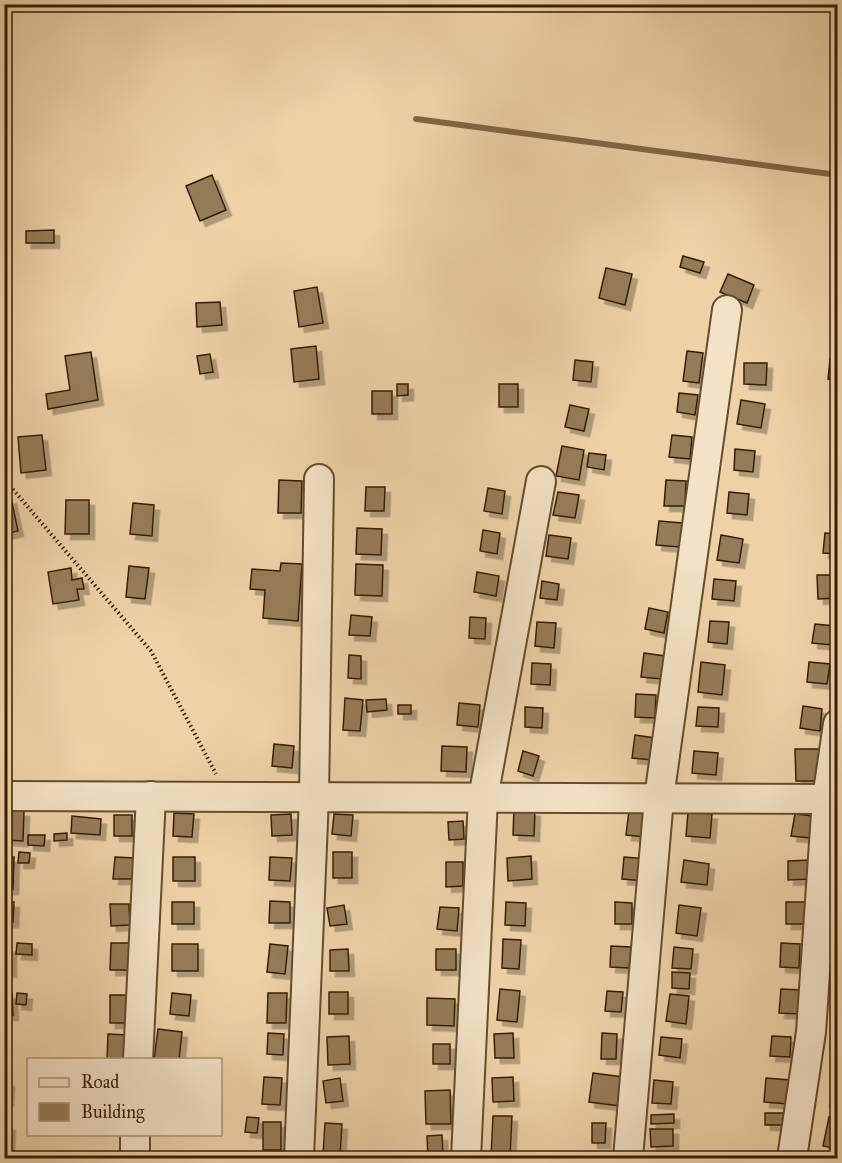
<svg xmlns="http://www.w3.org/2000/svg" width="842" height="1163" viewBox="0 0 842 1163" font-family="'IM FELL Great Primer',serif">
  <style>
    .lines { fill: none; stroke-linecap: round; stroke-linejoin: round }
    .stream { stroke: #7f6645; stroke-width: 6 }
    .building { fill: #957c59; stroke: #361f05; stroke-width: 1.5; filter: url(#shadow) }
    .minor-casing { stroke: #644c2d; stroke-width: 32 }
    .path { stroke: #361f05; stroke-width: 4; stroke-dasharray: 1.5 3; stroke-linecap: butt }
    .minor { stroke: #f3e2c5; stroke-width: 28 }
  </style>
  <defs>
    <filter id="shadow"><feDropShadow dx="5.5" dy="5.5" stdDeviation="0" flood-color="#0004"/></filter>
  </defs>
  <rect width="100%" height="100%" fill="#edd2a6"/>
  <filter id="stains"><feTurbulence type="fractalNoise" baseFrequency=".00333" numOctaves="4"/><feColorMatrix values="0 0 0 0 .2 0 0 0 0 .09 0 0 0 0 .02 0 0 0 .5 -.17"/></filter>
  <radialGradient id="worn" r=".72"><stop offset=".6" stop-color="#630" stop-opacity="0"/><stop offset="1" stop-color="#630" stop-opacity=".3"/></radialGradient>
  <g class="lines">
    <polyline class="stream" points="416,119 838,175"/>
  </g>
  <g class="building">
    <polygon points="212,175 226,210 200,221 186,186"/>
    <polygon points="54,230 54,243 26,243 26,231"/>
    <polygon points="683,256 704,262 700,273 680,267"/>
    <polygon points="606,268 632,274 625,305 599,298"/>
    <polygon points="728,274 754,285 747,303 720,292"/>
    <polygon points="317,287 323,323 299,327 294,291"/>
    <polygon points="220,302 222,325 197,327 196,303"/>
    <polygon points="316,346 319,379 294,382 291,349"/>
    <polygon points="687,351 703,353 699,383 683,381"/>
    <polygon points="91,352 98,400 48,409 46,394 70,390 65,356"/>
    <polygon points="210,354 213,372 200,374 197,356"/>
    <polygon points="830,359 838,360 838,380 828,379"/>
    <polygon points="575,360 593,362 591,382 573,380"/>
    <polygon points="744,363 767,363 766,385 744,384"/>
    <polygon points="397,384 408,384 408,395 397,396"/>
    <rect x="499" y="384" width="19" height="23"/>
    <rect x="372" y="391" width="20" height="23"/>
    <polygon points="679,393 698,395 695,415 677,412"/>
    <polygon points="741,400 765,404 761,428 737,424"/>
    <polygon points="570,405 589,409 584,431 565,427"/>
    <polygon points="42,435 46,470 21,473 18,437"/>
    <polygon points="672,435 692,437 690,459 669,457"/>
    <polygon points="562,446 584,450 579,480 556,476"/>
    <polygon points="735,449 755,451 753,472 734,470"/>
    <polygon points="834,449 838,449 838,472 833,472"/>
    <polygon points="589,453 606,455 604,470 587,467"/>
    <polygon points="279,480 302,481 301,513 278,513"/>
    <polygon points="666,480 686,481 685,506 664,506"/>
    <polygon points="366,487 385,487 384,511 365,511"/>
    <polygon points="488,488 505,491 502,514 484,511"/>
    <polygon points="558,492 579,495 575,518 553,515"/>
    <polygon points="729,492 749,494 747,515 727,513"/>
    <polygon points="11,498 18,531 4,534 4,500"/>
    <polygon points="66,500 89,500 89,534 65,534"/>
    <polygon points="133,503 154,505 152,536 130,534"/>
    <polygon points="659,521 682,523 680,547 656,545"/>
    <polygon points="357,528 382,529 381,555 356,554"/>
    <polygon points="483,530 500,533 497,554 480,551"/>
    <polygon points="825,533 838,534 838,554 823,553"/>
    <polygon points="549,535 571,538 568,559 546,556"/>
    <polygon points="721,535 743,539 739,563 717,560"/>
    <polygon points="281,563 302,564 298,621 263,618 265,590 250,589 252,569 280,571"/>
    <polygon points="356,564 383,565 382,596 355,595"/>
    <polygon points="129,566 149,568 145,599 126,597"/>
    <polygon points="71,568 72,580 82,578 84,589 77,589 79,600 53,604 48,572"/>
    <polygon points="477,572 499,576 496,596 474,592"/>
    <polygon points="817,575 838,575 838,598 818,599"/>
    <polygon points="714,579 736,581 734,601 712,599"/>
    <polygon points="542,581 559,584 557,600 540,598"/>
    <polygon points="649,608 668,612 664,633 645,629"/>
    <polygon points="351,615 372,617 370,636 349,635"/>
    <polygon points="470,617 486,618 485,639 469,638"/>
    <polygon points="710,621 729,622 727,644 708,642"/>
    <polygon points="537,622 556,623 554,648 535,646"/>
    <polygon points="815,624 835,626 833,645 812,643"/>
    <polygon points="644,653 665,656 662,679 641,677"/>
    <polygon points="349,655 361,656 361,679 348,678"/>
    <polygon points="701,662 725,665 722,695 698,692"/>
    <polygon points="809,662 830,664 827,684 807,682"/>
    <polygon points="532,663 551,664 550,685 531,684"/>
    <polygon points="636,694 656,695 655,718 635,717"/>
    <polygon points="345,698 363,700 360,731 343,730"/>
    <polygon points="386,699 387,710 367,712 366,700"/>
    <polygon points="459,703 480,705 478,727 457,725"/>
    <rect x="398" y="705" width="13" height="9"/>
    <polygon points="803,706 822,709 820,731 800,728"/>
    <polygon points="525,707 543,708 542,728 525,727"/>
    <polygon points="698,707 719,708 718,727 696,726"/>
    <polygon points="635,735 655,738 652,760 632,758"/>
    <polygon points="274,744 294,746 292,768 272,766"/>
    <polygon points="442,746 467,747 466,772 441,771"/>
    <polygon points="795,749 823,749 823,781 796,781"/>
    <polygon points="523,751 539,756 533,776 518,771"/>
    <polygon points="694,751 718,753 716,775 692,773"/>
    <polygon points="630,802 649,804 646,837 626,835"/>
    <polygon points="514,809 535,811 534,836 513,835"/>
    <polygon points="4,811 24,811 23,841 4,840"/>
    <polygon points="688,812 712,814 710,838 686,836"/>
    <polygon points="174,813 194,814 192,837 173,836"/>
    <polygon points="291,814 292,835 272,836 271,815"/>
    <polygon points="334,814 353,815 351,836 332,834"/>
    <polygon points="795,814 813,816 810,838 791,836"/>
    <rect x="114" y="815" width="18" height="21"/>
    <polygon points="72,816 101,819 100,835 71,833"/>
    <polygon points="463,821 464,839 449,840 448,822"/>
    <polygon points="67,833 67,840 54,841 54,834"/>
    <polygon points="28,835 45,835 44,846 28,845"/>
    <polygon points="19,852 30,853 29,863 18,863"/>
    <rect x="333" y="852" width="19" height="26"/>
    <polygon points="531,856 532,879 508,881 507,858"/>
    <polygon points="4,857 14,857 13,889 4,889"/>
    <polygon points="115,857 134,858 133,879 113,879"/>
    <rect x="173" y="857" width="22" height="24"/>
    <polygon points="270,857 292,858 290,881 269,880"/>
    <polygon points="624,857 648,859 645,881 622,879"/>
    <polygon points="684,860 709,864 707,885 681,882"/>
    <polygon points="810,860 810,879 788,880 788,861"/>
    <polygon points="446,862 463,862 463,886 446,887"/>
    <polygon points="270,901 290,902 290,923 269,923"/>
    <polygon points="4,902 14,902 13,922 4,922"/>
    <rect x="172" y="902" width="22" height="22"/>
    <polygon points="506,902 526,903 525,926 505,925"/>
    <polygon points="615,902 632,903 632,924 615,924"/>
    <rect x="786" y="902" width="22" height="22"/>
    <polygon points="110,904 129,904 130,925 111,926"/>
    <polygon points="344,905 347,924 330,926 327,908"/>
    <polygon points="679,905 701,908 697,936 676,933"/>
    <polygon points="440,907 459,908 457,931 437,929"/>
    <polygon points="503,939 521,940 519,969 502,968"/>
    <polygon points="17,943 32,944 32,955 16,954"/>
    <polygon points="111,943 130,943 130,970 110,970"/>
    <polygon points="781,943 800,944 799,968 780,967"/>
    <rect x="172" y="944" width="26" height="27"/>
    <polygon points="270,944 288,946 285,974 267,972"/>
    <polygon points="611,946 631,947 629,968 610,967"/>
    <polygon points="4,947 11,947 11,972 4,971"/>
    <polygon points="674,947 693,949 691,969 672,968"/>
    <polygon points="348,949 349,971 330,971 330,950"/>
    <rect x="436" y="949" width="20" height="21"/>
    <polygon points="672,972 690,973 689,989 672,988"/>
    <polygon points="500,989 520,991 517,1022 497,1020"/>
    <polygon points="781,989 802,990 801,1014 779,1013"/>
    <polygon points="607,991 623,992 621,1012 605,1011"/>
    <rect x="329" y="992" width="19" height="22"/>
    <polygon points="4,993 12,993 13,1015 4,1015"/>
    <polygon points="17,993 27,994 26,1005 16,1004"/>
    <polygon points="172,993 191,995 189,1016 170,1014"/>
    <polygon points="268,993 287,993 286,1023 267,1023"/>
    <polygon points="670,994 689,996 686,1024 666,1021"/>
    <rect x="110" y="995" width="18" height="28"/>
    <polygon points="427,998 455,999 454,1026 427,1025"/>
    <polygon points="158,1029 182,1032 179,1060 154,1060"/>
    <polygon points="268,1033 284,1034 283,1055 267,1054"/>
    <polygon points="513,1033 514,1058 495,1058 494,1034"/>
    <polygon points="602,1033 617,1034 616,1059 601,1059"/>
    <polygon points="108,1034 128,1035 128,1060 107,1060"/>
    <polygon points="349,1036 350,1064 328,1065 327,1037"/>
    <polygon points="772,1036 791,1037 790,1057 770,1056"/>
    <polygon points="661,1037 682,1039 680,1058 659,1055"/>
    <rect x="433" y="1044" width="17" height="20"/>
    <polygon points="593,1073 623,1077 620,1106 589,1102"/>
    <polygon points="264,1077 282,1078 280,1105 262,1104"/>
    <polygon points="513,1077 514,1101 493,1102 492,1078"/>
    <polygon points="340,1078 343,1101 326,1103 323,1081"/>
    <polygon points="766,1078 790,1080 788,1104 764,1102"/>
    <polygon points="654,1080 673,1082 671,1104 652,1103"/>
    <polygon points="4,1081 9,1081 8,1101 4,1101"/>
    <polygon points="834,1086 838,1087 838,1108 830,1107"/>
    <polygon points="450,1090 451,1124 426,1124 425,1091"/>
    <rect x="765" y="1113" width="20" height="12"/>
    <polygon points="674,1114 674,1123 651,1124 651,1115"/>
    <polygon points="493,1116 512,1116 510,1157 491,1156"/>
    <polygon points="247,1117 259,1118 257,1133 245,1132"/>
    <polygon points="829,1117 838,1118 838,1149 823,1146"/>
    <rect x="263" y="1122" width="18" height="28"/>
    <polygon points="325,1123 342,1124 340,1156 323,1155"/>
    <polygon points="592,1123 606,1123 605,1143 592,1143"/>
    <polygon points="4,1125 10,1125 9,1146 4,1146"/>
    <polygon points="650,1129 673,1129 673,1146 651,1147"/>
    <polygon points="442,1135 443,1158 428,1158 427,1136"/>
  </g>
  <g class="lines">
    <defs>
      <g id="minor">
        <polyline points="4,796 838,799"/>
        <polyline points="138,1060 151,796"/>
        <polyline points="135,1134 135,1158"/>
        <polyline points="299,1158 314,797 319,479"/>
        <polyline points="466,1158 483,798 541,481"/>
        <polyline points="628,1158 659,798 727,310"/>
        <polyline points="792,1158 811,1032 827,799 838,724"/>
      </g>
    </defs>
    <use href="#minor" class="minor-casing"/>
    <polyline class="path" points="4,479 151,651 216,774"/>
    <use href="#minor" class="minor"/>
  </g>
  <rect width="842" height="1163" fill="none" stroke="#edd2a6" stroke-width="24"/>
  <rect x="6" y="6" width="830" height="1151" fill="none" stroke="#361f05" stroke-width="3"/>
  <rect x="12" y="12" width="818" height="1139" fill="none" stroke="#361f05" stroke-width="1.5"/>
  <rect x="27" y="1058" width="195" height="78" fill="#f3e2c5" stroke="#a79478" stroke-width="1.5"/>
  <rect x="39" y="1078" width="30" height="9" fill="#f3e2c5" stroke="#a79478" stroke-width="1.5"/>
  <text x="81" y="1088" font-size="18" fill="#361f05">Road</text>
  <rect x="39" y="1103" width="30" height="18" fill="#957c59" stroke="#a79478" stroke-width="1.5"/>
  <text x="81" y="1118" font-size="18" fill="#361f05">Building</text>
  <rect width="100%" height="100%" filter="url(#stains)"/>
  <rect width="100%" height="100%" fill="url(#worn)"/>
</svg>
